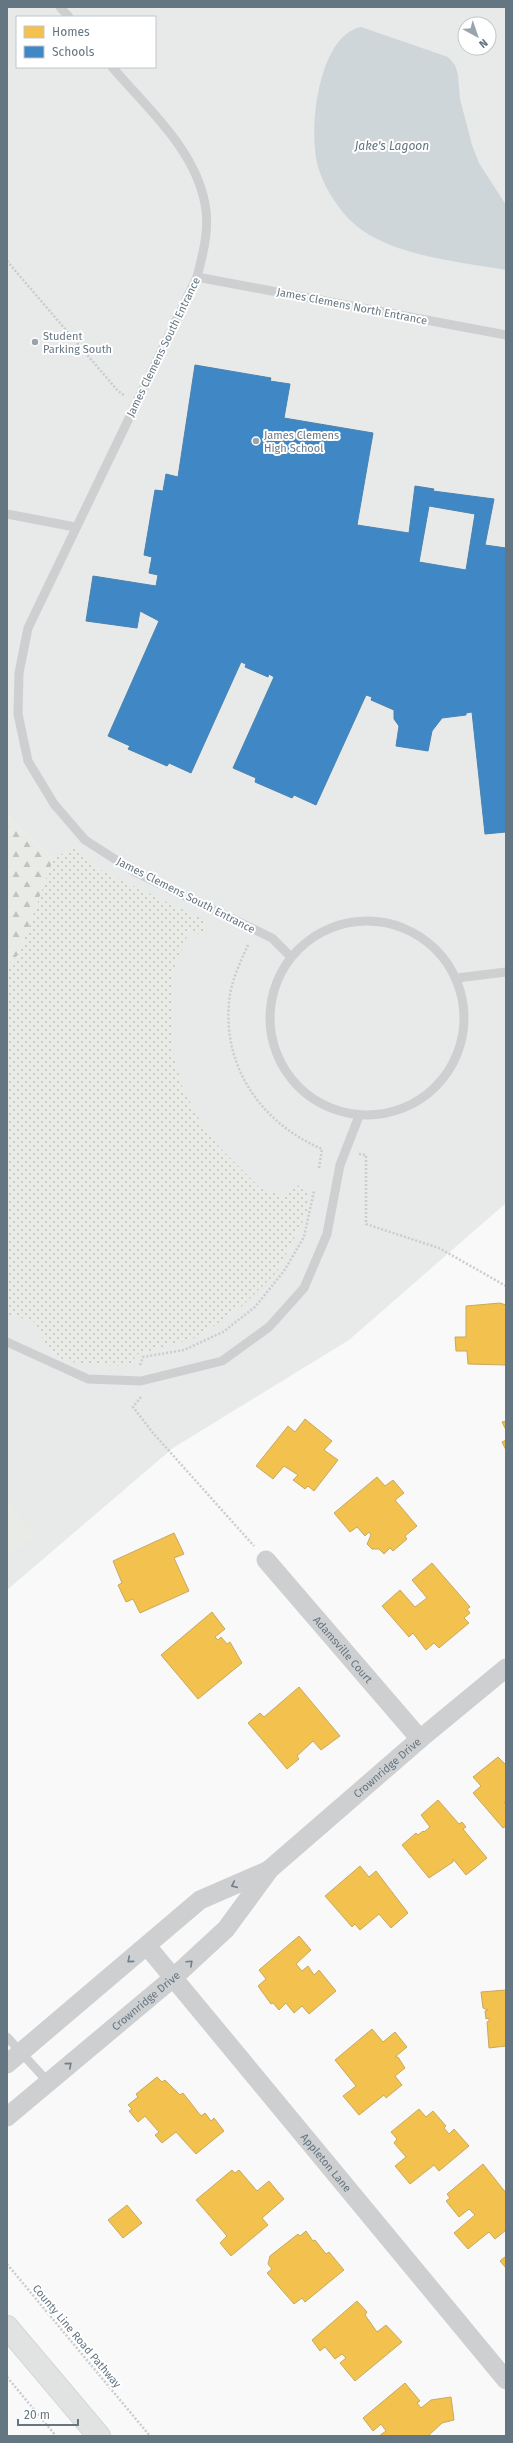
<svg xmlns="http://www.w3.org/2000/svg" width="513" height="2443" viewBox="0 0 513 2443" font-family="'Fira Sans',sans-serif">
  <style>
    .built { fill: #e8e9e9; fill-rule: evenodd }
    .grass { fill: url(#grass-dots) }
    .forest { fill: url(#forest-firs) }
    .pitch { fill: #e8ebe6 }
    .water { fill: #ced6d9 }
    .homes { fill: #f2c14e; stroke: #c8aa5e }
    .schools { fill: #3f88c5; stroke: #4a83b1; fill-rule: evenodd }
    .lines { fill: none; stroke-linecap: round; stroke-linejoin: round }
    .secondary-casing { stroke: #d5d6d7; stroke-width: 24 }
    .path { stroke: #cbcccd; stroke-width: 2.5; stroke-dasharray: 2 2; stroke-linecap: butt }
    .lane { stroke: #cecfd0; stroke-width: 9 }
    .street { stroke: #cecfd0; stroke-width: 19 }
    .secondary { stroke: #e1e2e2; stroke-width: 22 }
    .oneway { stroke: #707f8b }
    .poi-dot { fill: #99a4ac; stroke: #fff; stroke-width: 1.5 }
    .labels { text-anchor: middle; stroke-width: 4; stroke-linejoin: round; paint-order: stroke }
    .street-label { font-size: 11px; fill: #657683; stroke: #fff }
    .poi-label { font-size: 11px; fill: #657683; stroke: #fff; text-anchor: start }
    .water-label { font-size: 12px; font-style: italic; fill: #60757c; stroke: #fff }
  </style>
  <defs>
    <pattern id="grass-dots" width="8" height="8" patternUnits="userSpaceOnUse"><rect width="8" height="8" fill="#e8ebe6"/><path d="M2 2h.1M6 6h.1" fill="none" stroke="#c0c3c0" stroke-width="1.8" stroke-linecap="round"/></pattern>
    <pattern id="forest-firs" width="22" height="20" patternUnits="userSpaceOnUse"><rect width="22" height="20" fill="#e8ebe6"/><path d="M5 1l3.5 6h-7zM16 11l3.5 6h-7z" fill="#c0c3c0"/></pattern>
  </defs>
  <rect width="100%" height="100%" fill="#f9f9f9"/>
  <path class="built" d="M7,7H506V1203L349,1340L173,1448L7,1590V965L19,954L53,859L7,815ZM17,17H155V67H17ZM465,24H489V48H465Z"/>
  <path class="grass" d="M73,848L104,872L205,920V935L189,931L172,973V1049L182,1086L201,1123L220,1148L259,1187L284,1196L299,1185L307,1189L308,1211L277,1272L241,1307L198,1337L135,1355L133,1365C115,1366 71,1366 57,1356C47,1349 40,1333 35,1322L7,1314V965L19,954L53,859Z"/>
  <polygon class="forest" points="7,815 53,859 19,954 7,965"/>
  <polygon class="pitch" points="7,1501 36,1535 7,1559"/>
  <path class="water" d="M361,27L448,57L455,65L458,75L460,99L472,145L479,163L506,205V270C457,261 383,256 347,217C336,205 324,186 319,170C307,136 317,36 361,27Z"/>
  <g class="homes">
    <polygon points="500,1303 506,1305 506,1365 468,1364 467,1351 456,1351 455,1337 466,1337 466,1306"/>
    <polygon points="305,1419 332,1441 324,1450 338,1460 314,1491 308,1486 305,1489 293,1480 298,1475 284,1466 273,1479 256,1466 288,1426 295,1432"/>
    <polygon points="506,1421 506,1430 502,1422"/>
    <polygon points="506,1440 506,1450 502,1442"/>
    <polygon points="377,1477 385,1486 393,1480 404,1493 395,1500 417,1526 405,1536 407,1539 393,1551 390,1548 384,1554 379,1549 372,1549 367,1544 371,1535 369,1532 365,1536 357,1527 350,1532 334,1513"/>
    <polygon points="174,1533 184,1554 174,1558 189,1591 140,1613 133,1599 126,1602 118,1585 122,1583 113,1561"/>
    <polygon points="432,1563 470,1607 467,1609 470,1613 464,1618 469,1623 439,1648 434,1643 426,1650 413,1633 409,1637 382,1606 400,1590 415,1607 427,1598 412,1580"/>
    <polygon points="212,1612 225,1629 215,1637 218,1640 221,1637 227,1644 230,1642 242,1663 198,1699 161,1655"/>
    <polygon points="299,1687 340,1736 321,1750 313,1741 297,1756 299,1759 287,1769 248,1723 260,1713 264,1717"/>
    <polygon points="498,1757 505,1764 506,1763 506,1802 504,1802 506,1805 506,1826 503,1828 473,1793 481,1786 473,1777"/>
    <polygon points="438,1800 459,1824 462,1822 466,1827 463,1829 487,1858 466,1875 453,1859 453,1862 429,1878 402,1845 416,1833 418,1835 423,1831 424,1832 430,1827 421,1815"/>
    <polygon points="360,1866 369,1877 376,1871 408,1913 391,1928 379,1914 360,1930 355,1924 352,1927 325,1896"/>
    <polygon points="299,1936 311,1950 296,1964 302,1971 308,1966 314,1975 319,1970 336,1991 309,2014 302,2006 294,2013 286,2003 279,2010 273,2003 271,2004 258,1986 266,1979 259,1970"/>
    <polygon points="506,1990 506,2046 489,2048 487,2022 489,2021 489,2018 486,2019 485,2011 488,2010 483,2008 481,1992"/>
    <polygon points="372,2029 383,2042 395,2032 407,2047 395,2057 398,2057 405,2068 395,2076 402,2085 386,2098 384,2095 359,2115 343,2096 356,2086 335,2060"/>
    <polygon points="157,2077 162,2082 165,2080 180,2095 183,2093 201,2116 205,2113 211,2121 214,2118 224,2131 196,2154 176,2132 162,2143 155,2135 159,2132 145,2116 138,2122 129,2111 132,2109 128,2105 138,2097 136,2094"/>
    <polygon points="419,2109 426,2117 433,2111 446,2126 444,2128 449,2134 454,2129 469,2146 439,2171 434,2165 410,2184 395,2166 406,2157 394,2143 397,2139 391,2132"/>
    <polygon points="483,2164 506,2193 506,2230 495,2239 489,2232 468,2249 454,2233 475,2215 469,2209 459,2217 446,2201 450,2198 447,2194"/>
    <polygon points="232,2170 235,2173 239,2170 257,2191 269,2181 284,2199 262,2218 268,2225 231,2256 220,2243 227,2236 196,2200"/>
    <polygon points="127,2205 142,2223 123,2238 108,2220"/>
    <polygon points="306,2231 313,2241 315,2240 326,2254 329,2252 344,2270 305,2302 302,2298 294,2304 267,2273 272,2269 268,2264 270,2256 298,2234 300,2236"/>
    <polygon points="506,2256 506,2268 500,2261"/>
    <polygon points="357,2301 367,2312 365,2315 377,2332 386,2325 402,2342 355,2381 340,2363 346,2358 342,2354 335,2359 325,2347 320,2351 312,2340"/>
    <polygon points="405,2383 420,2401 417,2403 421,2408 431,2400 451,2397 454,2420 442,2423 428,2436 379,2436 386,2431 381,2424 373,2431 363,2418"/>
  </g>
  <path class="schools" d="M195,365L271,378L270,381L290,384L284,418L373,433L357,525L409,533L415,486L434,489L433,491L494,499L485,545L506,548V832L485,834L472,712L466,713V715L442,718L432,731L428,751L396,746L399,726L394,719V710L371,700L372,697L366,695L316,805L294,795L292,798L255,782L256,778L233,768L274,677L269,674L268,677L245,667L246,664L241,662L191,773L169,763L167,766L128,749L130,746L108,736L159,621L140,611L137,628L86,621L93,576L156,586L158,575L149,573L152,557L144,555L155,490L163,491L166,474L178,477ZM429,506L475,514L466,570L419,562Z"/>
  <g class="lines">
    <defs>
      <polyline id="secondary" points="7,2327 99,2436"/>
    </defs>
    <use href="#secondary" class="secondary-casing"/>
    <g class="path">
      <polyline points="7,261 118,391 124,395"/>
      <path d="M248,945C240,963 230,983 229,1003C223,1069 263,1124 322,1149L319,1168"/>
      <polyline points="359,1154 366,1155 366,1224 439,1248 506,1286"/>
      <polyline points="140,1365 143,1357 184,1350 223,1332 255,1307 284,1271 304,1237 314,1191"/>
      <polyline points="141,1397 133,1407 153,1433 254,1546"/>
      <polyline points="7,2264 150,2436"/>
      <polyline points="7,2377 56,2436"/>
    </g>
    <g class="lane">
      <polyline points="60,7 69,17"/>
      <path d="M112,67C147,108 195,149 205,204C210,228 203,254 197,277L28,628L19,673L18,714L28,761L54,804L85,840L135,872L272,938L291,957"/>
      <polyline points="197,277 506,335"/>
      <polyline points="7,514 75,527"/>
      <circle cx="367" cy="1018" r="97"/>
      <polyline points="457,978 506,972"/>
      <polyline points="7,1342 88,1379 141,1381 222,1361 269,1327 304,1288 327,1234 340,1165 359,1116"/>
      <polyline points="7,2037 49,2083"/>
    </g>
    <g class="street">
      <path id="s1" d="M266,1560L420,1739"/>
      <path id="s2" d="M147,1946L506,2380"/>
      <polyline points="7,2064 200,1900 269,1870"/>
      <path id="s3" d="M7,2117L173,1978L226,1929L270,1869L420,1739L506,1668"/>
    </g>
    <use href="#secondary" class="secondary"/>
  </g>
  <defs><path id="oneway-chevron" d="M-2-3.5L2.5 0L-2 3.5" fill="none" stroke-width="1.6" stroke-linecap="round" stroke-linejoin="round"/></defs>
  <g class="oneway">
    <use href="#oneway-chevron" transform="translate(234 1885) rotate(156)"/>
    <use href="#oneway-chevron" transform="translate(130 1960) rotate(140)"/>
    <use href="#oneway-chevron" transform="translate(190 1963) rotate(-43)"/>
    <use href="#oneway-chevron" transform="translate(69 2065) rotate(-40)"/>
  </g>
  <g class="poi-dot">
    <circle cx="35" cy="342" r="4"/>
    <circle cx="256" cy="441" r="4"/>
  </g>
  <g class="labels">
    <g class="street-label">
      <text transform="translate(352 306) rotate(11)" y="4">James Clemens North Entrance</text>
      <text transform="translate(163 347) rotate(-64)" y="4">James Clemens South Entrance</text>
      <text transform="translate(186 895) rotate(27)" y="4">James Clemens South Entrance</text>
      <text dy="4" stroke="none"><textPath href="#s1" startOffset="118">Adamsville Court</textPath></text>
      <text dy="4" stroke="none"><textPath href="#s3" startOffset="518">Crownridge Drive</textPath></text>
      <text dy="4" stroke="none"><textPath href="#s3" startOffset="181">Crownridge Drive</textPath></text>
      <text dy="4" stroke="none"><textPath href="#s2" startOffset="281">Appleton Lane</textPath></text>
      <text transform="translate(77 2336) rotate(50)" y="4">County Line Road Pathway</text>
    </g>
    <g class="poi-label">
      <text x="43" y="340">Student<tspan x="43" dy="13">Parking South</tspan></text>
      <text x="264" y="439">James Clemens<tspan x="264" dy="13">High School</tspan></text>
    </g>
    <g class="water-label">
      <text x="392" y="150">Jake's Lagoon</text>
    </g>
  </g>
  <rect width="513" height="2443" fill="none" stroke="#657683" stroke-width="16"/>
  <rect x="16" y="16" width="140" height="52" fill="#ffffff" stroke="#c1c8cd"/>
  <rect x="24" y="26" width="20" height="12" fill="#f2c14e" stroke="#c1c8cd"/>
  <text x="52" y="36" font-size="12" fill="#657683">Homes</text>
  <rect x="24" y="46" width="20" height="12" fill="#3f88c5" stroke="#c1c8cd"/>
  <text x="52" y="56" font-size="12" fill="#657683">Schools</text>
  <g transform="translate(477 36) rotate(140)"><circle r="19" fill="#ffffff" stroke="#c1c8cd"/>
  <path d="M0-3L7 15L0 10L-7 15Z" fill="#99a4ac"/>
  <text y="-6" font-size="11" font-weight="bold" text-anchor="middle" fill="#657683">N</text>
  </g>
  <path d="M18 2419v6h60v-6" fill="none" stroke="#657683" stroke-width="2"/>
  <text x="24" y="2419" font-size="12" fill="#657683" stroke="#ffffff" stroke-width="3" paint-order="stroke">20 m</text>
</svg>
